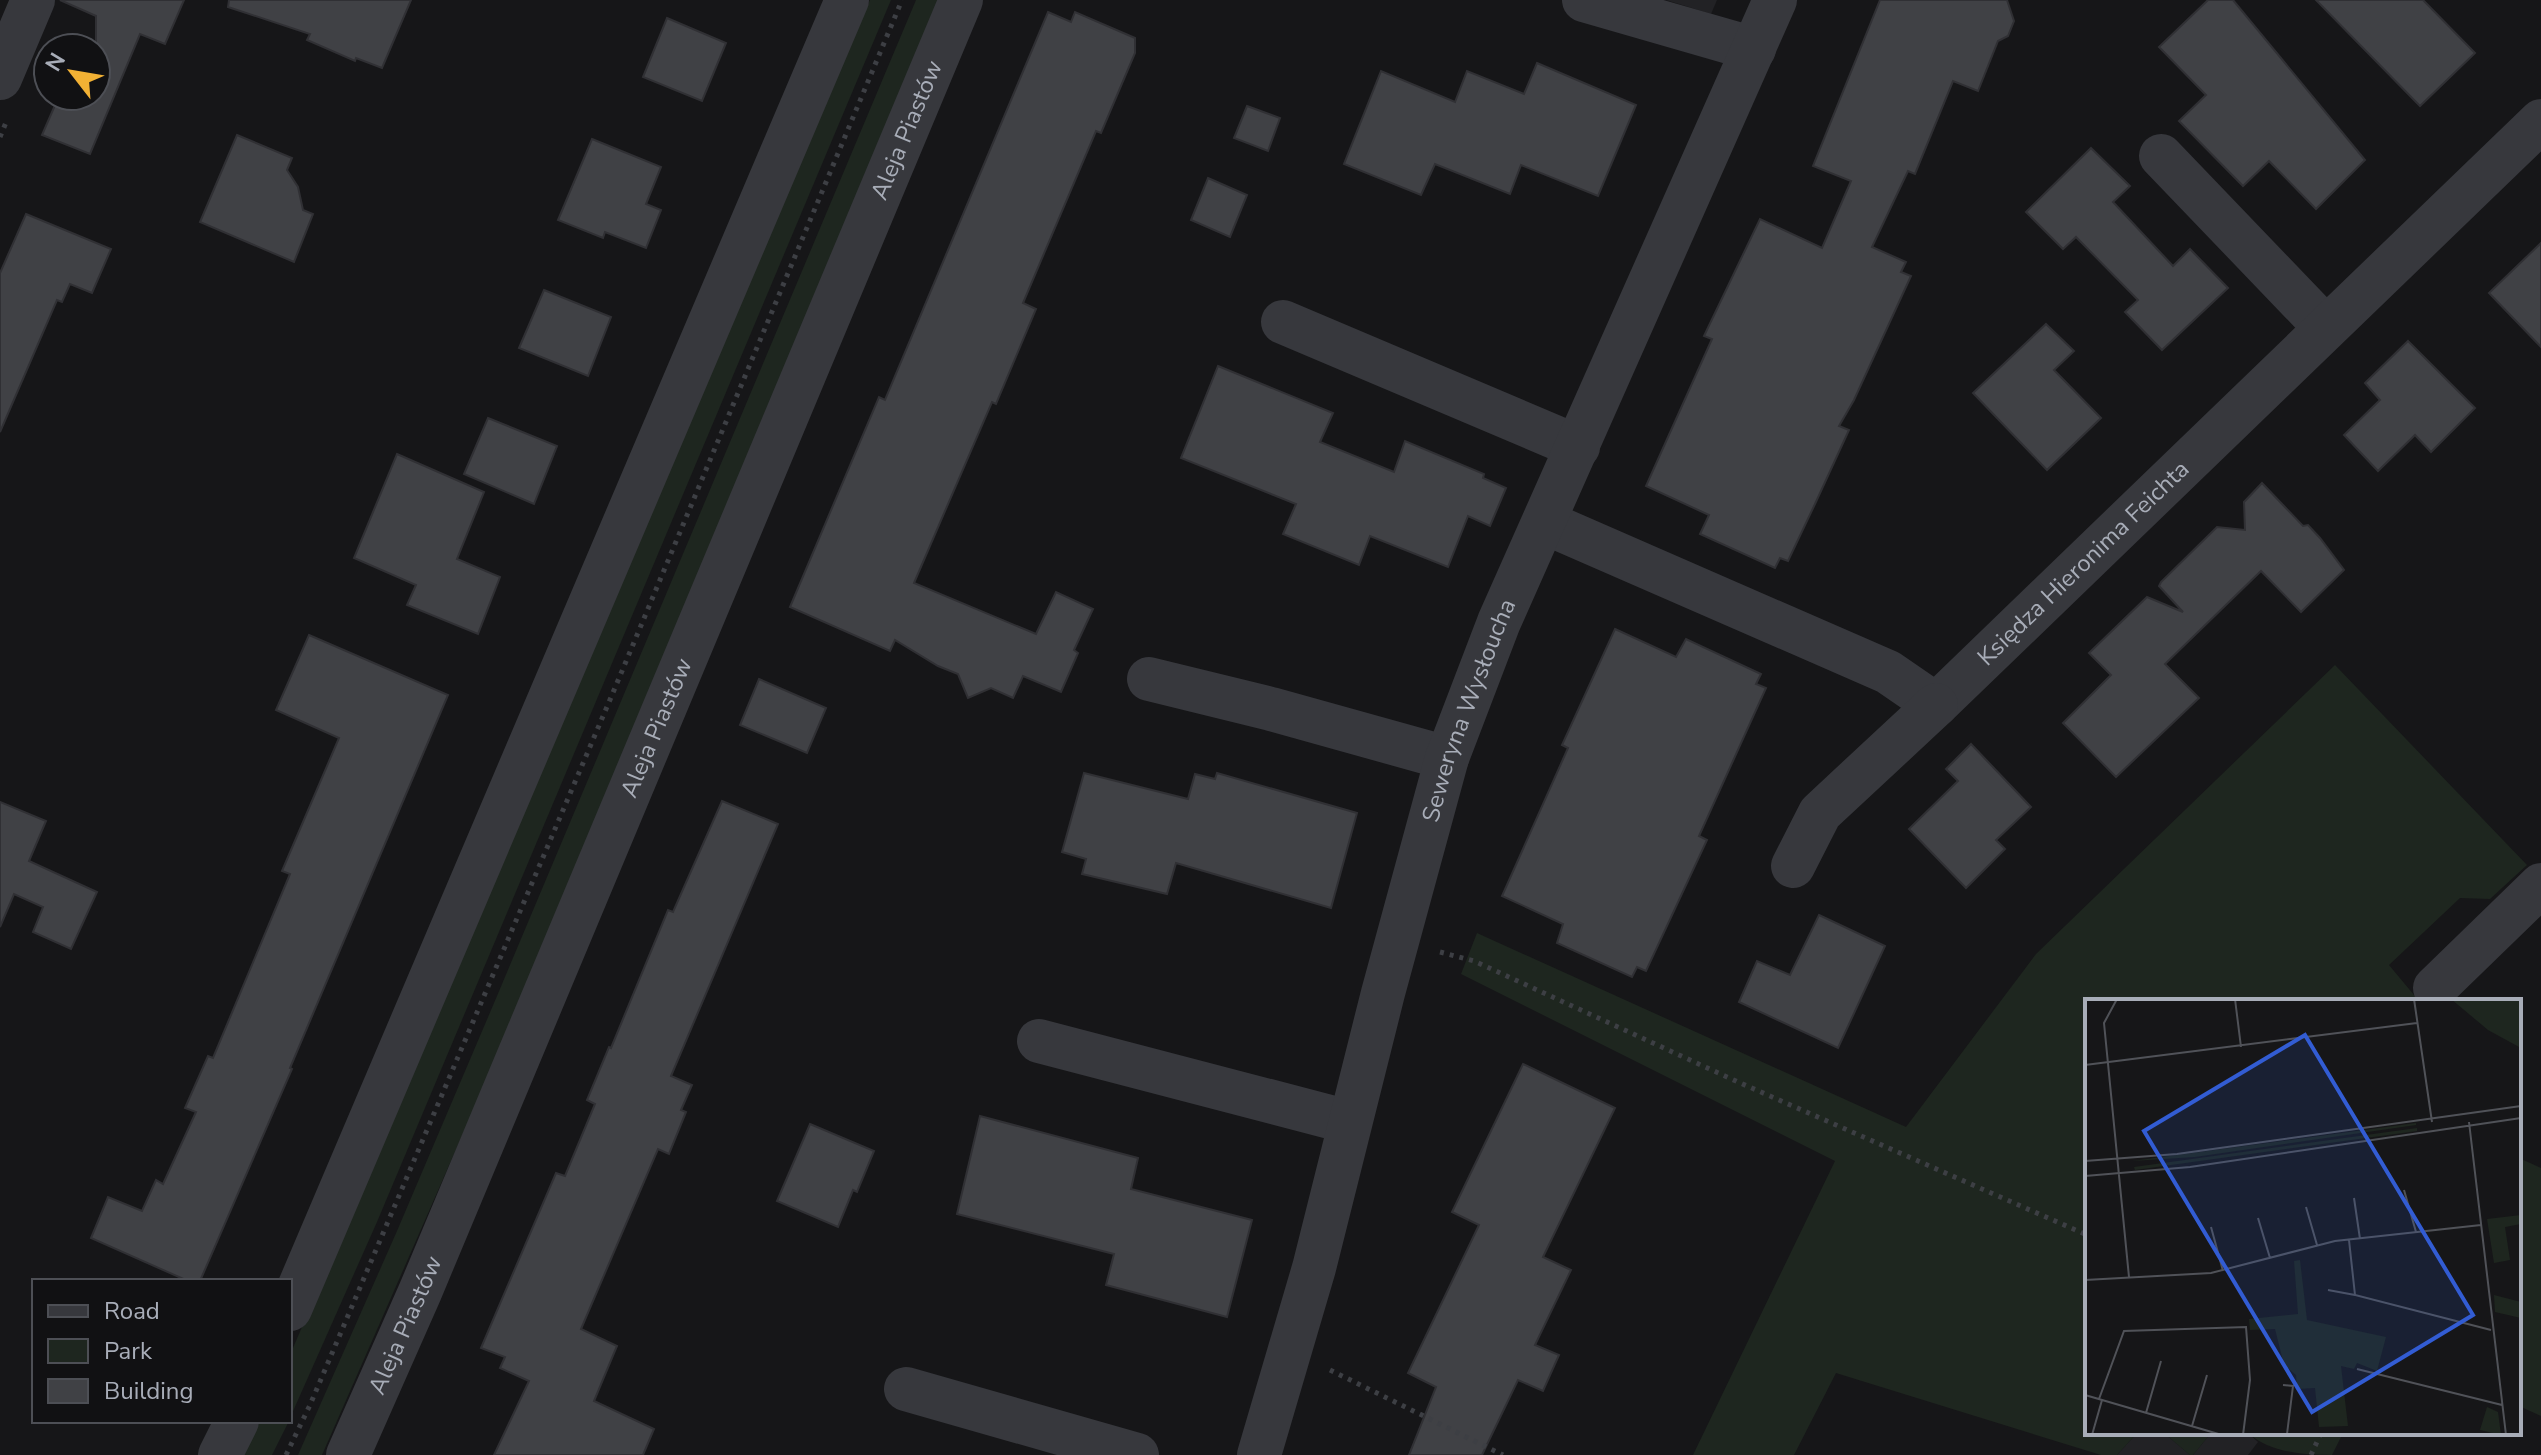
<svg xmlns="http://www.w3.org/2000/svg" width="2541" height="1455" viewBox="0 0 2541 1455" font-family="'Nunito Sans',sans-serif">
  <style>
    .built { fill: #222225 }
    .green { fill: #1e261f }
    .building { fill: #404145; stroke: #303034; stroke-width: 2 }
    .lines { fill: none; stroke-linecap: round; stroke-linejoin: round }
    .path { stroke: #3d3f44; stroke-width: 5; stroke-dasharray: 4 6; stroke-linecap: butt }
    .minor { stroke: #37383d; stroke-width: 44 }
    .labels { text-anchor: middle; stroke-width: 8; stroke-linejoin: round; paint-order: stroke }
    .street-label { font-size: 24px; fill: #a8adb8; stroke: #111113 }
    .inset-road { fill: none; stroke: #505258; stroke-width: 2 }
    .view { fill: #325cd3; fill-opacity: 0.15; stroke: #325cd3; stroke-width: 4 }
    .inset-edge { fill: none; stroke: #a8adb8; stroke-width: 4 }
  </style>
  <rect width="100%" height="100%" fill="#161618"/>
  <g class="built">
    <polygon points="1666,0 1717,0 1711,14"/>
    <polygon points="2137,1433 2164,1433 2190,1455 2117,1455"/>
    <polygon points="2211,1433 2248,1433 2258,1442 2248,1455 2193,1455"/>
  </g>
  <g class="green">
    <polygon points="870,0 891,0 377,1222 290,1418 290,1355"/>
    <polygon points="916,0 940,0 479,1097 322,1455 298,1455 397,1231 497,996"/>
    <polygon points="2335,665 2527,865 2490,899 2460,898 2389,965 2419,1001 2087,1001 2087,1433 2137,1433 2117,1455 2101,1455 1836,1373 1794,1455 1693,1455 1835,1161 1461,974 1477,933 1906,1127 2036,954"/>
    <polygon points="2519,1158 2541,1168 2541,1416 2519,1406"/>
    <polygon points="260,1421 289,1421 272,1455 244,1455"/>
    <polygon points="2164,1433 2211,1433 2193,1455 2190,1455"/>
    <path d="M2248,1433H2343L2332,1455C2303,1455 2271,1453 2248,1433Z"/>
  </g>
  <g class="building">
    <polygon points="60,0 184,0 165,44 140,34 90,154 42,135 59,96 96,96 96,16"/>
    <polygon points="229,0 411,0 382,68 356,58 355,61 307,40 310,34 228,7"/>
    <polygon points="1880,0 2007,0 2014,21 2008,36 1998,41 1978,91 1953,81 1915,174 1908,171 1872,247 1906,262 1901,272 1911,276 1854,400 1839,426 1849,430 1815,504 1788,561 1780,558 1775,568 1700,534 1709,515 1646,486 1712,339 1704,336 1760,219 1822,248 1851,181 1813,166"/>
    <polygon points="2208,0 2233,0 2365,160 2316,209 2269,161 2243,186 2179,121 2206,95 2159,47"/>
    <polygon points="2316,0 2423,0 2475,53 2420,106"/>
    <polygon points="1048,12 1071,22 1075,12 1135,38 1135,53 1101,133 1096,131 1023,303 1036,309 996,404 992,402 914,583 1036,634 1056,592 1093,609 1074,650 1078,653 1061,692 1023,676 1013,698 991,688 968,698 958,674 938,666 895,640 890,651 790,607 879,397 885,400"/>
    <polygon points="667,18 726,43 702,101 643,77"/>
    <polygon points="1537,63 1636,105 1598,196 1521,165 1510,194 1435,164 1421,195 1344,164 1381,71 1455,102 1467,71 1524,94"/>
    <polygon points="1247,106 1280,118 1268,151 1234,138"/>
    <polygon points="237,135 292,158 287,170 298,187 303,210 313,214 294,262 200,222"/>
    <polygon points="592,139 661,167 646,204 661,210 646,248 605,232 603,238 558,220"/>
    <polygon points="2091,148 2130,186 2113,202 2173,266 2190,249 2228,288 2162,350 2125,312 2138,300 2076,237 2063,249 2026,212"/>
    <polygon points="1208,178 1247,195 1230,237 1191,220"/>
    <polygon points="26,214 111,249 92,293 70,284 62,302 57,300 0,432 0,273"/>
    <polygon points="2541,243 2541,347 2489,293"/>
    <polygon points="544,290 611,317 588,376 519,348"/>
    <polygon points="2046,324 2074,351 2054,370 2101,418 2047,470 1973,393"/>
    <polygon points="2408,341 2475,408 2431,452 2415,435 2378,471 2344,435 2380,400 2365,383"/>
    <polygon points="1218,366 1333,413 1320,442 1394,472 1405,441 1484,474 1483,478 1506,488 1490,526 1468,516 1448,567 1370,536 1359,565 1283,534 1296,504 1181,458"/>
    <polygon points="488,418 557,446 534,504 464,474"/>
    <polygon points="397,454 484,492 457,559 500,577 478,634 407,605 416,585 354,558"/>
    <polygon points="2262,483 2303,526 2308,525 2320,538 2344,570 2301,612 2261,571 2165,664 2199,698 2116,777 2063,723 2111,675 2089,653 2147,597 2183,612 2159,586 2161,582 2217,527 2245,530 2244,502"/>
    <polygon points="1615,629 1676,657 1686,639 1761,674 1756,684 1766,688 1699,836 1707,840 1646,971 1637,967 1632,977 1557,943 1563,924 1502,896 1568,748 1562,745"/>
    <polygon points="309,635 448,695 290,1068 292,1069 200,1281 188,1281 91,1238 108,1197 142,1211 156,1180 163,1184 196,1112 185,1108 208,1056 213,1058 290,874 282,871 339,738 276,710"/>
    <polygon points="759,679 826,708 807,753 740,725"/>
    <polygon points="1971,744 2031,807 1996,840 2005,849 1966,888 1909,829 1958,781 1946,769"/>
    <polygon points="1084,773 1188,799 1195,774 1215,779 1217,773 1357,813 1331,908 1176,863 1167,894 1082,874 1086,859 1062,852"/>
    <polygon points="722,801 778,824 671,1076 692,1085 681,1110 686,1112 669,1154 658,1149 581,1329 617,1346 594,1401 654,1429 643,1455 494,1455 529,1381 500,1368 505,1357 481,1348 556,1173 565,1176 595,1104 587,1100 609,1047 611,1048 668,910 673,912"/>
    <polygon points="0,802 46,821 29,861 97,892 71,949 33,932 43,907 14,894 0,927"/>
    <polygon points="1819,915 1885,946 1838,1048 1739,1002 1757,961 1790,975"/>
    <polygon points="1523,1064 1615,1108 1543,1257 1571,1270 1535,1345 1559,1355 1543,1391 1518,1380 1482,1455 1409,1455 1436,1387 1408,1373 1479,1225 1452,1212"/>
    <polygon points="980,1116 1138,1158 1131,1189 1252,1220 1227,1317 1106,1285 1114,1254 957,1214"/>
    <polygon points="810,1124 874,1151 857,1192 853,1190 838,1227 777,1201"/>
  </g>
  <g class="lines">
    <g class="path">
      <polyline points="0,137 7,120"/>
      <polyline points="1440,952 1474,961 1738,1082 2087,1235"/>
      <polyline points="1330,1370 1503,1455"/>
      <polyline points="286,1455 310,1405 612,695 902,0"/>
      <polyline points="2311,1455 2321,1433"/>
    </g>
    <g class="minor">
      <polyline points="1584,0 1754,49"/>
      <polyline points="0,78 33,0"/>
      <polyline points="2161,156 2325,327"/>
      <polyline points="1283,322 1578,447"/>
      <path id="s1" d="M1544,522L1888,672L1936,705L2541,121"/>
      <polyline points="1149,679 1271,709 1447,758"/>
      <polyline points="1793,866 1820,813 1936,705"/>
      <polyline points="2435,988 2541,885"/>
      <polyline points="1039,1041 1349,1122"/>
      <polyline points="290,1309 847,0"/>
      <polyline points="906,1389 1137,1455"/>
      <polyline points="220,1455 237,1421"/>
      <path id="s2" d="M348,1455L420,1292L961,0"/>
      <path id="s3" d="M1259,1455L1314,1268L1383,993L1447,758L1499,622L1775,0"/>
    </g>
  </g>
  <g class="labels">
    <g class="street-label">
      <text dy="8" stroke="none"><textPath href="#s2" startOffset="1438">Aleja Piastów</textPath></text>
      <text dy="8" stroke="none"><textPath href="#s1" startOffset="638">Księdza Hieronima Feichta</textPath></text>
      <text dy="8" stroke="none"><textPath href="#s3" startOffset="774">Seweryna Wysłoucha</textPath></text>
      <text dy="8" stroke="none"><textPath href="#s2" startOffset="790">Aleja Piastów</textPath></text>
      <text dy="8" stroke="none"><textPath href="#s2" startOffset="142">Aleja Piastów</textPath></text>
    </g>
  </g>
  <g transform="translate(2085 999)">
    <rect width="436" height="436" fill="#161618"/>
    <path d="M366,0H436V49L403,31ZM331,126L110,158L47,162L331,124ZM332,129V132L50,171L49,168ZM436,216V225L420,228L425,261L409,264L402,220ZM215,261L222,321L301,338L292,372L272,364L269,370L256,367L263,427L234,428L230,389L212,390L211,376L199,366L190,330L165,331L164,320L213,315L209,262ZM409,296L436,303V319L410,313ZM402,408L413,413L416,436L395,431Z" fill="#1e261f"/>
    <path class="inset-road" d="M32,0L19,24L44,278M150,0L156,48M329,0L347,123M0,66L332,24M384,123L421,436M0,162L92,155L436,107M0,177L105,168L436,119M319,191L331,233M269,199L275,240M221,208L232,246M173,219L185,259M126,228L138,272M264,241L270,296L406,331M0,281L126,274L250,242L396,226M243,291L270,296M272,370L417,406M198,386L208,387L202,435M0,396L137,436M14,400L39,332L161,328L165,381L158,436M61,414L76,362M107,427L122,376M7,436L17,401M164,436H266"/>
    <path class="view" d="M220,36L388,316L227,413L59,132Z"/>
    <rect width="436" height="436" class="inset-edge"/>
  </g>
  <rect x="32" y="1279" width="260" height="144" fill="#111113" stroke="#4d4f55" stroke-width="2"/>
  <rect x="48" y="1305" width="40" height="12" fill="#37383d" stroke="#4d4f55" stroke-width="2"/>
  <text x="104" y="1319" font-size="24" fill="#a8adb8">Road</text>
  <rect x="48" y="1339" width="40" height="24" fill="#1e261f" stroke="#4d4f55" stroke-width="2"/>
  <text x="104" y="1359" font-size="24" fill="#a8adb8">Park</text>
  <rect x="48" y="1379" width="40" height="24" fill="#404145" stroke="#4d4f55" stroke-width="2"/>
  <text x="104" y="1399" font-size="24" fill="#a8adb8">Building</text>
  <g transform="translate(72 72) rotate(301)"><circle r="38" fill="#111113" stroke="#4d4f55" stroke-width="2"/>
  <path d="M0-6L14 30L0 20L-14 30Z" fill="#f2b134"/>
  <text y="-12" font-size="22" font-weight="bold" text-anchor="middle" fill="#a8adb8">N</text>
  </g>
</svg>
